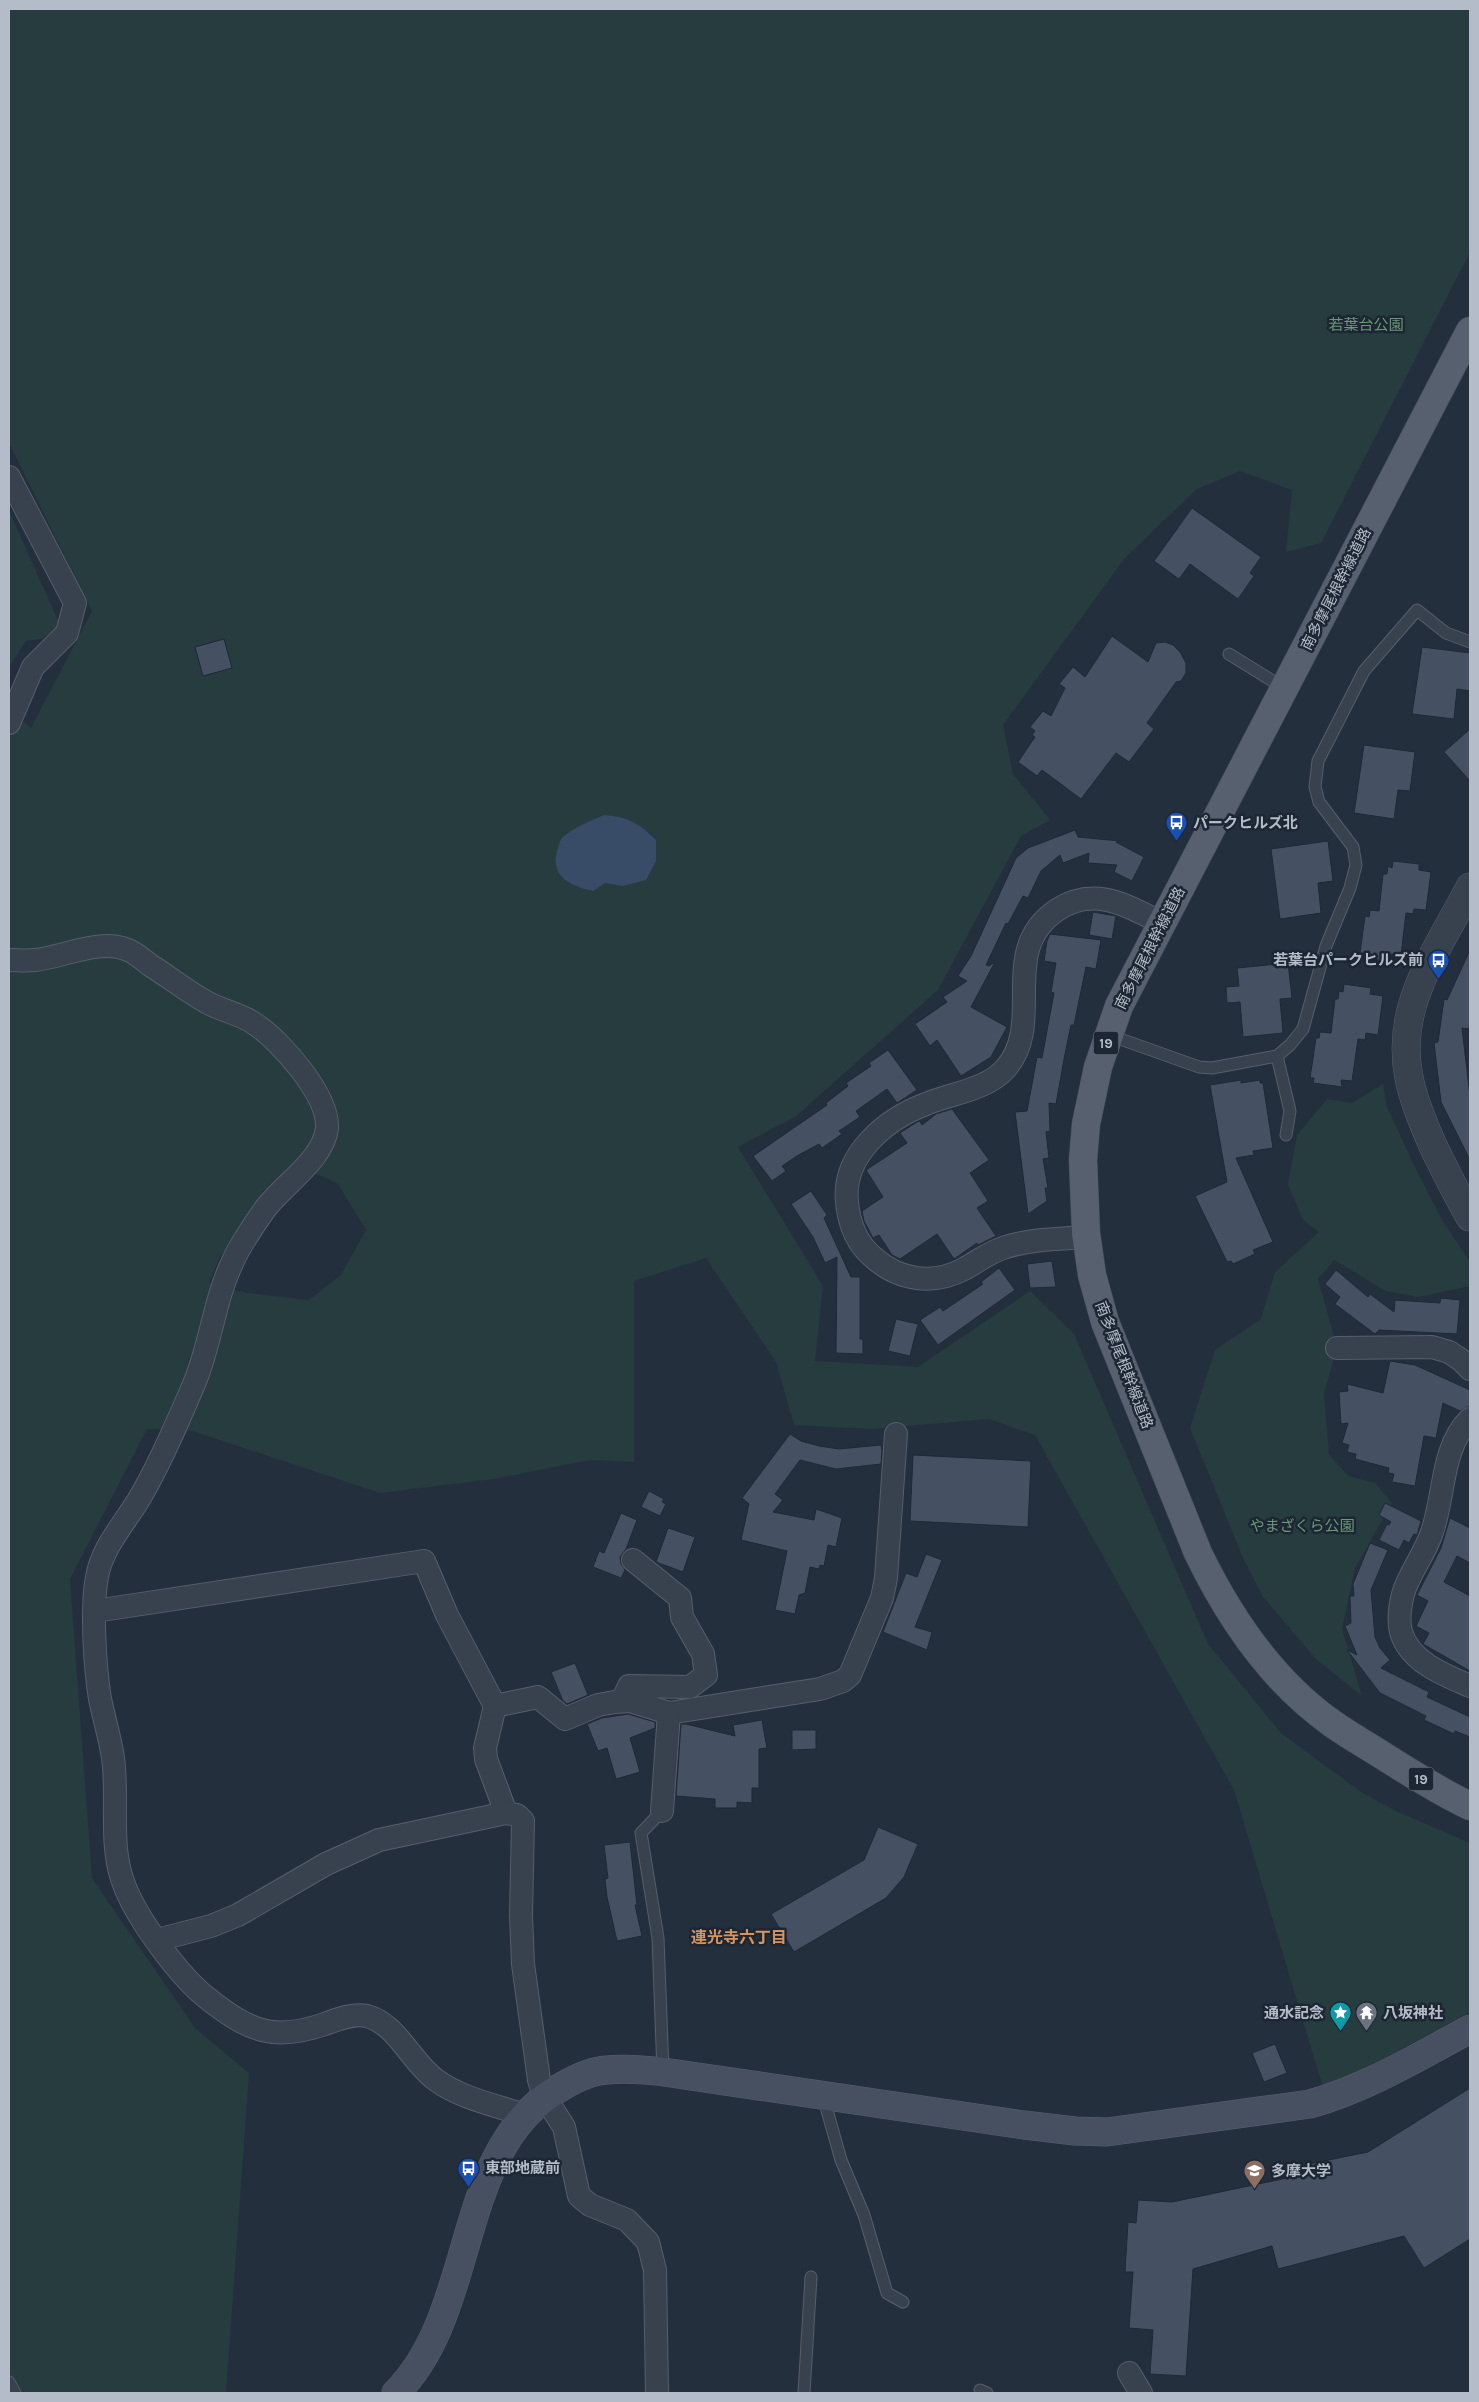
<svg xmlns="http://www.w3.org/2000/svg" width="1479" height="2402" viewBox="0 0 1479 2402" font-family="Karla,'Noto Sans JP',sans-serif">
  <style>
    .green { fill: #263c3f; fill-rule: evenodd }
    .water { fill: #394c67 }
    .building { fill: #455162; stroke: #1f2835 }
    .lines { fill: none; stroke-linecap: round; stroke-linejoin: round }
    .service-casing { stroke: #565f6c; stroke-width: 13 }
    .minor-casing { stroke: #565f6c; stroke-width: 24 }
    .tertiary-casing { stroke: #565f6c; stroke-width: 29 }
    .secondary-casing { stroke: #565f6c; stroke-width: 29 }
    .primary-casing { stroke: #414a57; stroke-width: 29 }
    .service { stroke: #38414e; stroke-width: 11 }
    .minor { stroke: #38414e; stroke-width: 22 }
    .tertiary { stroke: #38414e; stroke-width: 28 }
    .secondary { stroke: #465061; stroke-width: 28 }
    .primary { stroke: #56606e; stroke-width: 28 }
    .labels { text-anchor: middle; stroke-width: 5; stroke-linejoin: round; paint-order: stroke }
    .shield { fill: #1d2633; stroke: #878f9c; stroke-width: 1 }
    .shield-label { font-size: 14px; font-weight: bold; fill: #b4bcc9 }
    .park-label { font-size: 15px; fill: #6b9a76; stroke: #1d2633 }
    .street-label { font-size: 15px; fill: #b4bcc9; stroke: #1d2633 }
    .poi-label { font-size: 15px; font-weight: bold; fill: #b4bcc9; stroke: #1d2633; text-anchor: start }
    .neighbourhood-label { font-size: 16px; font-weight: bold; fill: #d59563; stroke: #1d2633 }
  </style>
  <rect width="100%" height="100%" fill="#242f3e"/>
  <g class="green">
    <path d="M9,9H1470V252L1321,543L1286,552L1292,490L1240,471L1197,489L1124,559L1003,725L1013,774L1050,820L1021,836L938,990L795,1117L738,1147L823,1286L815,1361L918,1367L1030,1291L1074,1334L1208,1644L1281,1733L1361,1792L1398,1812L1470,1843V2012L1324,2091L1234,1790L1035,1435L989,1419L872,1429L794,1425L776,1362L706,1258L634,1281V1462L590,1460L494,1479L380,1493L193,1431L147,1429L70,1579L92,1878L195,2028L249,2073L226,2393H9V711L31,728L92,611L9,443ZM317,1174L338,1184L366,1230L341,1275L309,1300L247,1293L209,1283L219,1259L264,1190Z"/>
    <polygon points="9,511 60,625 41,639 26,641 9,667"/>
    <polygon points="1383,1084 1387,1107 1415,1167 1442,1220 1470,1262 1470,1286 1418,1297 1386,1291 1334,1260 1318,1279 1337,1348 1324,1393 1329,1454 1348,1476 1375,1483 1392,1503 1355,1568 1342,1629 1362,1696 1316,1659 1263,1597 1243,1558 1190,1428 1215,1350 1261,1319 1275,1272 1319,1232 1303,1220 1288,1185 1297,1135 1327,1099 1352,1103"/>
  </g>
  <path class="water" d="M604,815C628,817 639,823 656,840V861L646,880L623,886L605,883L593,891C571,886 550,877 557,851C559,847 559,840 563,837C574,827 591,821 604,815Z"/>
  <g class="building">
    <polygon points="1192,508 1261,557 1250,573 1254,576 1238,599 1190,564 1179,579 1154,561"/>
    <polygon points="1112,636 1148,662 1156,643 1165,642 1173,645 1180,652 1186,663 1186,673 1181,681 1176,682 1147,723 1154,729 1129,762 1116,753 1081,799 1042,770 1037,776 1018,762 1035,737 1032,735 1035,731 1030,727 1043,711 1051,716 1065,688 1059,684 1073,667 1085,677"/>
    <polygon points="224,639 232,668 203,676 195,647"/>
    <polygon points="1422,647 1470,653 1470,691 1457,689 1454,719 1412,714"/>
    <polygon points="1470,729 1470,781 1444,752"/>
    <polygon points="1364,745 1415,752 1410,791 1398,790 1394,819 1354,813"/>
    <polygon points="1075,830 1078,837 1120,841 1116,842 1144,857 1132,881 1114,872 1117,865 1088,863 1089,853 1063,863 1060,855 1041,871 1028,898 1023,896 1008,924 1006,923 986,965 989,966 995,962 971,1007 1007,1027 991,1057 961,1076 937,1040 930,1046 915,1024 947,1002 943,997 967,981 958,976 971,956 1016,858 1028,848"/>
    <polygon points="1328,841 1333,881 1318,883 1321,913 1280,919 1271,849"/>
    <polygon points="1393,861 1419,864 1419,870 1431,872 1426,910 1414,909 1413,914 1406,913 1401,955 1388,954 1387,961 1363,958 1364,953 1360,953 1365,916 1369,917 1370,910 1379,911 1383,874 1387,874 1388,866 1392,868"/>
    <polygon points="1093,912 1116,916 1112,939 1089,935"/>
    <polygon points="1050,934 1101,940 1096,969 1086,967 1074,1025 1071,1025 1065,1054 1056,1104 1049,1103 1050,1131 1046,1132 1049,1158 1043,1159 1048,1188 1045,1188 1047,1201 1028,1214 1015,1112 1027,1111 1037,1057 1042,1058 1048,1025 1054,993 1051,992 1056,963 1044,961 1047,941"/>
    <polygon points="1470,950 1470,1019 1469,1029 1462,1028 1470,1096 1470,1160 1441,1102 1434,1043 1438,1042 1444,999 1447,1000"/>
    <polygon points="1288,963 1292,998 1280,999 1283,1033 1243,1037 1240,1002 1227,1003 1226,987 1239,986 1237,968"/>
    <polygon points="1344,984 1371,988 1370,994 1383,996 1378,1035 1366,1033 1365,1040 1358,1039 1352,1081 1341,1080 1342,1087 1313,1083 1314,1078 1310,1078 1316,1038 1319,1038 1320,1032 1331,1033 1335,999 1338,999 1339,991 1343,992"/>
    <polygon points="888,1050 917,1090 897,1103 887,1089 856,1111 860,1117 839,1131 842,1134 822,1148 819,1144 797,1156 782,1166 786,1171 772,1181 753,1156 827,1105 826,1103 848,1086 846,1083 871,1066 869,1063"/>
    <polygon points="1241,1080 1241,1083 1260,1080 1260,1083 1263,1083 1273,1148 1253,1151 1254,1155 1236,1158 1273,1242 1253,1250 1255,1254 1233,1264 1231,1261 1227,1262 1195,1196 1227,1182 1210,1085"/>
    <polygon points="952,1109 989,1160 970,1173 988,1201 977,1208 996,1236 978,1245 977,1243 954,1259 937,1234 900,1259 892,1255 879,1235 873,1238 864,1221 862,1211 883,1197 866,1170 907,1143 900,1133 917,1122 920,1121 922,1125 936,1114"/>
    <polygon points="811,1191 827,1215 824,1218 851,1277 860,1277 860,1339 863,1339 863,1354 836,1353 837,1257 825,1263 813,1237 791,1204"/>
    <polygon points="1052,1261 1056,1287 1030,1288 1027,1264"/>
    <polygon points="999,1268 1015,1290 938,1345 920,1320 940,1307 943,1311 983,1284 981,1282"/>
    <polygon points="1336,1270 1368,1297 1370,1294 1394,1312 1395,1300 1440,1303 1441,1298 1460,1300 1457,1334 1379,1330 1375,1334 1335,1304 1340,1297 1325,1284"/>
    <polygon points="896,1319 918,1324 910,1356 888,1351"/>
    <polygon points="1390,1361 1415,1365 1470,1390 1470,1406 1460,1411 1443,1403 1436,1438 1424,1436 1415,1486 1392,1482 1394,1474 1388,1473 1389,1468 1355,1459 1356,1454 1347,1452 1349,1445 1342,1443 1348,1423 1341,1424 1339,1392 1348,1391 1347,1384 1383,1393"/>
    <polygon points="790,1434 801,1441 819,1446 839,1449 881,1445 882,1451 881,1464 836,1469 800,1460 775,1494 783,1500 773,1512 814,1520 816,1509 842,1518 836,1547 828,1545 824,1566 820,1565 819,1569 810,1567 805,1593 799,1595 795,1614 775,1610 787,1551 741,1540 749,1504 742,1498"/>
    <polygon points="913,1455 1031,1461 1028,1527 910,1521"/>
    <polygon points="649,1491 664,1499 662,1502 666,1504 660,1516 641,1507"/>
    <polygon points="1385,1503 1421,1521 1417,1535 1414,1534 1409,1543 1404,1540 1399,1550 1379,1540 1387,1524 1389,1525 1391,1522 1379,1515"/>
    <polygon points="621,1513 637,1520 626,1549 620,1557 621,1564 625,1570 621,1578 593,1567 599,1551 604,1553"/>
    <polygon points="1450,1518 1470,1528 1470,1563 1457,1556 1444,1582 1470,1596 1470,1671 1423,1644 1429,1633 1416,1626 1428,1601 1417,1595 1441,1548"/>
    <polygon points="668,1528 695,1537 683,1572 656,1562"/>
    <polygon points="1370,1543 1388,1550 1371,1590 1375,1637 1380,1648 1390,1660 1381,1668 1429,1692 1427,1697 1470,1717 1470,1737 1455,1731 1454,1734 1424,1720 1426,1716 1380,1693 1347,1650 1357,1655 1345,1626 1351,1623 1350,1596 1354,1596 1353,1584"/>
    <polygon points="926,1554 942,1560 915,1627 932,1632 927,1650 883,1632 906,1573 917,1577"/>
    <polygon points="575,1663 588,1695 567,1704 563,1701 551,1672"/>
    <polygon points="628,1714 655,1722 655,1728 630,1738 640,1772 616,1779 607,1748 598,1751 587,1724 602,1718"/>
    <polygon points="762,1720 767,1748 759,1749 759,1788 752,1788 752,1803 737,1802 737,1808 715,1808 715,1799 676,1796 681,1724 686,1724 735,1736 733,1725"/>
    <polygon points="792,1730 816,1730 816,1749 792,1750"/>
    <polygon points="878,1827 918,1844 904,1877 886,1898 794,1952 771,1914 864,1860"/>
    <polygon points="630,1842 637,1905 635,1905 642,1936 617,1941 607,1897 605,1879 608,1878 604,1845"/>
    <polygon points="1275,2044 1287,2073 1264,2082 1252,2053"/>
    <polygon points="1470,2088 1470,2239 1424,2268 1404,2236 1278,2269 1272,2246 1193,2269 1186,2376 1150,2374 1153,2330 1129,2328 1133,2272 1125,2272 1128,2222 1136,2223 1138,2200 1172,2202 1311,2173 1309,2164 1368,2152"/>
  </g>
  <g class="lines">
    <defs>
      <g id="service">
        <polyline points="1229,654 1284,688"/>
        <polyline points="1109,1035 1199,1067 1212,1068 1277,1056 1290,1045 1303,1029 1326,946 1350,888 1356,865 1353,847 1319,802 1315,787 1318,761 1364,671 1417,610 1446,633 1470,642"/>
        <polyline points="1277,1056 1290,1111 1286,1135"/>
        <polyline points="662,1811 641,1833 658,1938 663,2072"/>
        <polyline points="823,2096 841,2160 864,2215 887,2293 903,2302"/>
        <polyline points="9,2382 15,2393"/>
        <polyline points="980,2390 987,2393"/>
        <polyline points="804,2393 811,2277"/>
      </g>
      <g id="minor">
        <polyline points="9,477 75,603 67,633 33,667 9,723"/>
        <path d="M9,960C17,960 26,961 35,960C64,957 100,938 128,950C136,953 143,960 150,965C169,977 188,992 208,1003C223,1011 241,1014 255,1024C281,1041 329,1096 327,1128C324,1159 283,1185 265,1209C254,1225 241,1243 233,1261C214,1300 211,1344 194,1384C178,1421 162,1459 142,1494C127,1521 102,1546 97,1577C91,1608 95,1668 100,1699C104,1718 110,1738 113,1758C119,1800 108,1846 125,1887C138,1920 179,1976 207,1998C249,2031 273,2042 325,2024C338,2019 354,2013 367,2016C397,2024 411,2062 436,2080C460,2098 495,2105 524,2115"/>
        <path d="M1086,1237C1059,1239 1029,1239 1003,1248C988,1253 977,1262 964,1269C934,1285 900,1281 874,1258C857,1244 849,1224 847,1202C842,1155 886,1119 926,1104C952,1093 987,1090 1006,1068C1046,1022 997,950 1057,910C1095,885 1127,906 1162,923"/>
        <polyline points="1337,1348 1432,1347 1449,1352 1461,1360 1470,1369"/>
        <path d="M1470,1419C1441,1447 1445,1495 1432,1532C1425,1554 1409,1573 1403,1594C1400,1606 1398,1620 1401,1632C1410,1662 1444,1675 1470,1686"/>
        <polyline points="95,1611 424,1561 447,1615 495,1706 485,1748 486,1759 506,1813"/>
        <polyline points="622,1701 629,1686 690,1687 706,1675 703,1654 682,1617 680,1598 633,1560"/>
        <polyline points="495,1706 538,1697 565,1719 598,1705 615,1702 630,1701 669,1713 820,1689 843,1681 850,1675 882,1598 886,1578 896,1434"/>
        <polyline points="662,1811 669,1713"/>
        <polyline points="157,1940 211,1926 238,1915 326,1864 379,1840 506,1813 517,1815 523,1821 521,1915 523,1964 539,2080 544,2096 564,2127 579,2196 590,2205 627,2220 648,2242 655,2270 657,2393"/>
        <polyline points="1129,2373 1141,2393"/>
      </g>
      <path id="tertiary" d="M1470,887C1451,924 1427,960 1414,1000C1396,1056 1411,1098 1435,1150C1446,1172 1457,1195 1470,1217"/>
      <path id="secondary" d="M396,2393C480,2308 453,2148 561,2087C576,2078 591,2071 607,2070C624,2068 641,2070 657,2071L1024,2125L1075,2131L1107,2132L1310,2104C1367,2088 1418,2057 1470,2029"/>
      <path id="primary" d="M1470,331L1119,1006L1098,1067L1086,1124L1083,1160L1086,1233L1092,1275L1105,1322L1198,1553C1230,1619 1273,1682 1333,1724C1350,1736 1368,1746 1385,1757C1412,1774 1440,1792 1470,1806"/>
    </defs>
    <use href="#service" class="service-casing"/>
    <use href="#minor" class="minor-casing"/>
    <use href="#tertiary" class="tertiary-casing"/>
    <use href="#secondary" class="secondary-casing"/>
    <use href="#primary" class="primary-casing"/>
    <use href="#service" class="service"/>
    <use href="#minor" class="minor"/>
    <use href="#tertiary" class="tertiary"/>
    <use href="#secondary" class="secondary"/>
    <use href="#primary" class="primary"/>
  </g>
  <defs>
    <symbol id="bus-pin" viewBox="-11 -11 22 30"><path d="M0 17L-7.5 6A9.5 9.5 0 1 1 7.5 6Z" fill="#1a4fb4" stroke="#1d2633"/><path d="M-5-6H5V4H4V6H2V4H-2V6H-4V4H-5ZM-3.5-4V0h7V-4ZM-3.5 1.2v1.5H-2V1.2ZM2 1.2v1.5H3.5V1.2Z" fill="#fff"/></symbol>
    <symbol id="sight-pin" viewBox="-11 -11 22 30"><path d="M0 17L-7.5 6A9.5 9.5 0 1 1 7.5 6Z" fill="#0f9aa8" stroke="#1d2633"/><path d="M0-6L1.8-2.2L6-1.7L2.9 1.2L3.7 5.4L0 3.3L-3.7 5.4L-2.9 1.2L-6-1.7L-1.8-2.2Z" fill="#fff"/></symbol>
    <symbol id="temple-pin" viewBox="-11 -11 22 30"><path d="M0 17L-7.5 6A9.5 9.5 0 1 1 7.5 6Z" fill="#6b7280" stroke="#1d2633"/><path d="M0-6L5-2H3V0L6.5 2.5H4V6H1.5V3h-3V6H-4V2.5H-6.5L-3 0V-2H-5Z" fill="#fff"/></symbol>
    <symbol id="university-pin" viewBox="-11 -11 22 30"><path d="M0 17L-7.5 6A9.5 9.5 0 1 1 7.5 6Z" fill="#8d6e63" stroke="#1d2633"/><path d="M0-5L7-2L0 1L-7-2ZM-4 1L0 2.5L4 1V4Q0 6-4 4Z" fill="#fff"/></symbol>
  </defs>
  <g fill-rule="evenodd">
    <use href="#bus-pin" x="1164" y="810" width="25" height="34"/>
    <use href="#bus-pin" x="1426" y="948" width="25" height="34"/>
    <use href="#sight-pin" x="1328" y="2000" width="25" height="34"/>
    <use href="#temple-pin" x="1354" y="2000" width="25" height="34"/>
    <use href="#bus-pin" x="456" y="2156" width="25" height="34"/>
    <use href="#university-pin" x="1242" y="2158" width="25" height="34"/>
  </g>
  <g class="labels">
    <g class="shield">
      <rect x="1093.5" y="1031.5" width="25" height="23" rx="4"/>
      <rect x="1408.5" y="1767.5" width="25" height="23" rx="4"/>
    </g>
    <g class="shield-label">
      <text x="1106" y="1048">19</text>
      <text x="1421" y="1784">19</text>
    </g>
    <g class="park-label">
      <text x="1366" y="330">若葉台公園</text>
      <text x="1302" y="1531">やまざくら公園</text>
    </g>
    <g class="street-label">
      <text transform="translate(1336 589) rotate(-63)" y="5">南多摩尾根幹線道路</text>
      <text transform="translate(1150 948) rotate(-63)" y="5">南多摩尾根幹線道路</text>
      <text transform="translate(1124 1365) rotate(69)" y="5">南多摩尾根幹線道路</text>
    </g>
    <g class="poi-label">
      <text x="1193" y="828">パークヒルズ北</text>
      <text x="1423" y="965" text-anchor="end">若葉台パークヒルズ前</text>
      <text x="1324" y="2018" text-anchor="end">通水記念</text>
      <text x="1383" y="2018">八坂神社</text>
      <text x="485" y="2173">東部地蔵前</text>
      <text x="1271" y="2176">多摩大学</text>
    </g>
    <g class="neighbourhood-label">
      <text x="739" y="1943">連光寺六丁目</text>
    </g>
  </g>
  <rect width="1479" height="2402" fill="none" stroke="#b4bcc9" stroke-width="20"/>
</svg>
